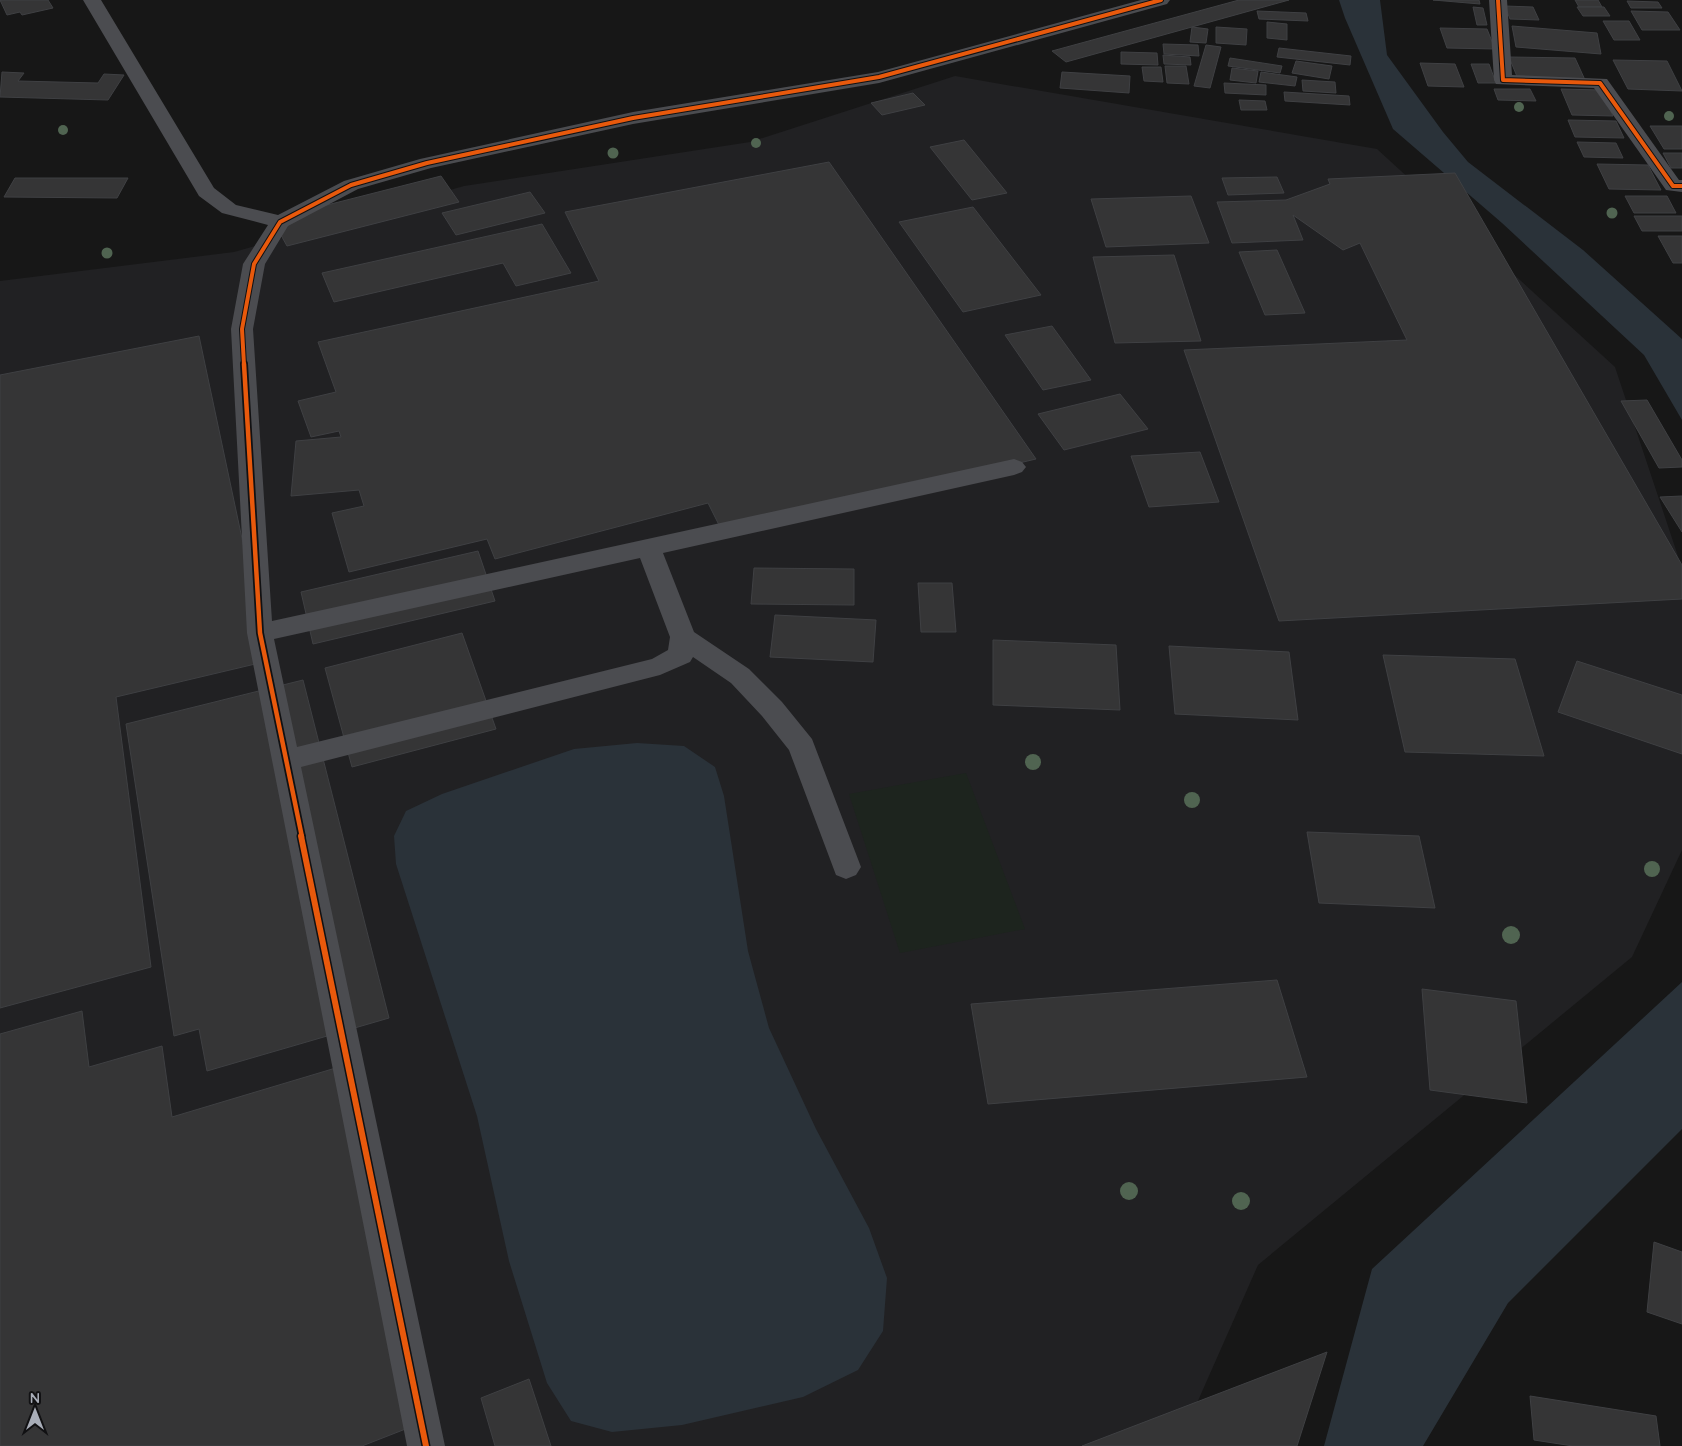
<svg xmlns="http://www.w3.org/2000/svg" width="1682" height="1446" viewBox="0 0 1682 1446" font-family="Quicksand,sans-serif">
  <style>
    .built { fill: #212123 }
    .green { fill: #1d241e }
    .water { fill: #2a3239 }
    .building { fill: #353536; stroke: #3f4043 }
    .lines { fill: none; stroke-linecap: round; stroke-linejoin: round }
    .minor { fill: #4b4c50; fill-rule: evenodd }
    .cycleway-far2-casing { stroke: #111113; stroke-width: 6 }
    .cycleway-far1-casing { stroke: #111113; stroke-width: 8 }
    .cycleway-casing { stroke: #111113; stroke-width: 9 }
    .cycleway-far2 { stroke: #e8590c; stroke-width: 4 }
    .cycleway-far1 { stroke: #e8590c; stroke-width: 4.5 }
    .cycleway { stroke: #e8590c; stroke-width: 6 }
    .tree { fill: #506451 }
  </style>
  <rect width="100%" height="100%" fill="#171717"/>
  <polygon class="built" points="955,76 1377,149 1615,367 1682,568 1682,850 1632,957 1258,1265 1178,1446 0,1446 0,281 234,252 464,186 750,142"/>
  <polygon class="green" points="966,773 1025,929 900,953 849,794"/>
  <g class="water">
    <polygon points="1339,0 1380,0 1387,55 1443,132 1468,162 1583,250 1682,339 1682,420 1644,355 1502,223 1393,129 1345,18"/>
    <polygon points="637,743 684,746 715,767 724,796 748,951 769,1028 816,1129 869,1228 887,1278 883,1331 858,1370 803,1397 682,1425 612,1432 571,1421 547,1383 509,1261 477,1116 396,864 394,836 406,811 442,794 574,749"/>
    <polygon points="1682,982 1682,1129 1508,1303 1423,1446 1324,1446 1372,1269"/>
  </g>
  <g class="building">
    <polygon points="0,0 48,0 53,8 22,15 20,12 7,15"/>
    <polygon points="1239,0 1289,0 1066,62 1052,51"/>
    <polygon points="1479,0 1480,4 1433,0"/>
    <polygon points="1575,0 1598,0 1602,7 1579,7"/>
    <polygon points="1627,1 1658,2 1662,8 1631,8"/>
    <polygon points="1505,6 1533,7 1539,20 1510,19"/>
    <polygon points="1473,7 1483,8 1487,25 1477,25"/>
    <polygon points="1577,7 1604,7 1610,16 1583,16"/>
    <polygon points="1257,11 1306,13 1308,21 1259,19"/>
    <polygon points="1631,11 1668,12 1680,30 1642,30"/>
    <polygon points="1603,21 1629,21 1640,40 1614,40"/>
    <polygon points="1267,22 1287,24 1287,40 1267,38"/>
    <polygon points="1512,26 1597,33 1601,54 1516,47"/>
    <polygon points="1192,27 1208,29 1206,43 1190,42"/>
    <polygon points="1216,27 1247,29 1246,45 1216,43"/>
    <polygon points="1440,28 1487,29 1495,49 1447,48"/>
    <polygon points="1163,44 1198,45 1199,56 1164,54"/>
    <polygon points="1206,45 1221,47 1210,88 1194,86"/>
    <polygon points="1279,48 1351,56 1350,65 1277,57"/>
    <polygon points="1121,52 1157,53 1158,65 1121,64"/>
    <polygon points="1163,55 1190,57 1191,65 1164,64"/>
    <polygon points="1509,57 1575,58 1585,80 1518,79"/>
    <polygon points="1230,58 1282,66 1280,73 1228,66"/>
    <polygon points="1613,60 1667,61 1682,91 1628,89"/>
    <polygon points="1296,61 1332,66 1329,79 1292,73"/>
    <polygon points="1420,63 1455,64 1464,87 1428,86"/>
    <polygon points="1471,64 1489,64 1496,83 1478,83"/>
    <polygon points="1165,66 1186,66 1189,84 1167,83"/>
    <polygon points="1142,67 1161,67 1163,82 1144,81"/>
    <polygon points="1232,68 1258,71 1256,83 1230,80"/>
    <polygon points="2,72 24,73 18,81 98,83 104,74 124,75 108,100 0,97"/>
    <polygon points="1062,72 1130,76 1129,93 1060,88"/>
    <polygon points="1261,72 1297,77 1295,86 1259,82"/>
    <polygon points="1302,80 1335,82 1336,93 1303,91"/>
    <polygon points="1224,83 1266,85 1266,95 1225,93"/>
    <polygon points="1494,89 1530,89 1536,101 1498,100"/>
    <polygon points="1561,89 1601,90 1613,116 1572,115"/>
    <polygon points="1284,92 1349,96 1350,105 1285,101"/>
    <polygon points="913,93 925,105 882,115 871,103"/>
    <polygon points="1239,100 1265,101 1267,110 1241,110"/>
    <polygon points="1568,120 1616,121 1624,138 1575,137"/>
    <polygon points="1650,126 1682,126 1682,149 1664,149"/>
    <polygon points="964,140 1007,193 972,200 930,147"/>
    <polygon points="1577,142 1616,143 1623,158 1584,157"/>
    <polygon points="1663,153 1682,153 1682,168 1671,168"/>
    <polygon points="829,162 1036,459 723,533 708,503 495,559 487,539 349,572 332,513 364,506 359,490 291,496 296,441 341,437 339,431 311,437 298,401 336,392 318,342 599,281 565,212"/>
    <polygon points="1597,164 1648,165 1661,190 1609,189"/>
    <polygon points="1455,173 1682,565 1682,599 1279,621 1184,350 1407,340 1360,243 1343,250 1293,215 1303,240 1232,243 1217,202 1286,200 1330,184 1328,179"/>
    <polygon points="441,176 459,202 287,246 272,219"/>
    <polygon points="1277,177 1284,193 1228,195 1222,178"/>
    <polygon points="15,178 128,178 117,198 4,197"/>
    <polygon points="530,192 545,213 456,235 442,213"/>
    <polygon points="1191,196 1209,243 1106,247 1091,199"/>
    <polygon points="1625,196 1667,196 1676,213 1634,213"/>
    <polygon points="973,207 1041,295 963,312 899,222"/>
    <polygon points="1634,216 1682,216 1682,231 1642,231"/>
    <polygon points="542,224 571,273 516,286 503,263 334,302 322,273"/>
    <polygon points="1658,236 1682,236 1682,263 1673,263"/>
    <polygon points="1277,250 1305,313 1265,315 1239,252"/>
    <polygon points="1174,255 1201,341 1115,343 1093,257"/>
    <polygon points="1052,326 1091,380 1043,390 1005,335"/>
    <polygon points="199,336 268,661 116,697 151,967 0,1008 0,375"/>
    <polygon points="1120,394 1148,429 1064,450 1038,414"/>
    <polygon points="1647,400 1682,460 1682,467 1659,468 1621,401"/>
    <polygon points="1200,452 1219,502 1149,507 1131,456"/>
    <polygon points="1682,496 1682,532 1660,497"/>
    <polygon points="478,551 495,601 313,644 301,592"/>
    <polygon points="754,568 854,569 854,605 751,604"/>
    <polygon points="918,583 952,583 956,632 921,632"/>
    <polygon points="775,615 876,620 873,662 770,657"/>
    <polygon points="462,633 496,729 352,767 325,668"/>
    <polygon points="993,640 1116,645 1120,710 993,705"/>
    <polygon points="1169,646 1289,652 1298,720 1175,714"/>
    <polygon points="1383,655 1515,659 1544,756 1405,752"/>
    <polygon points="1577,661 1682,695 1682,754 1558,712"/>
    <polygon points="303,680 389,1018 207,1071 199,1029 174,1036 126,724"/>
    <polygon points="1307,832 1419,836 1435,908 1319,903"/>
    <polygon points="1277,980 1307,1077 988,1104 971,1004"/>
    <polygon points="1422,989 1516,1001 1527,1103 1430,1090"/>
    <polygon points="82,1011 89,1067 162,1046 172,1117 339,1067 426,1421 362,1446 0,1446 0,1034"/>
    <polygon points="1654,1242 1682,1252 1682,1324 1647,1312"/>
    <polygon points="1327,1352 1297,1446 1082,1446"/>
    <polygon points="529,1379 551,1446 495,1446 481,1398"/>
    <polygon points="1530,1396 1656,1416 1660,1446 1573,1446 1534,1440"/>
  </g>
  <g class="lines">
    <g class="minor">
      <path d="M83,0H101L214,188L236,205L278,215L344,181L420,159L633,112L878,72L1141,0H1170L1167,4L879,83L633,124L431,168L358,189L288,226L265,264L253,329L272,621L1014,459L1022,462L1026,467L1022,472L1014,475L663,553L694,632L749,669L782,702L812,739L861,867L856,875L846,879L836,875L789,750L762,716L731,683L693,657L690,662L660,675L301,767L445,1446H407L247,633L231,329L243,264L268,225L222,213L199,196ZM640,558L670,637L668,650L652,659L297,747L274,639Z"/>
      <polygon points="1489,0 1507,0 1512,75 1607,79 1679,180 1682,180 1682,192 1666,190 1594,88 1496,84 1494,80"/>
    </g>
    <defs>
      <g id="cycleway-far2">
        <polyline points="1498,0 1503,80 1600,83 1673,186 1682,186"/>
        <polyline points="244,365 242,329 254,264 280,222 351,185 427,163 633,118 879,77 1161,0"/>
      </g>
      <polyline id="cycleway-far1" points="244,364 260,633 302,837"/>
      <polyline id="cycleway" points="301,836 426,1446"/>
    </defs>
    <use href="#cycleway-far2" class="cycleway-far2-casing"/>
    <use href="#cycleway-far1" class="cycleway-far1-casing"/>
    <use href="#cycleway" class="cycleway-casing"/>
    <use href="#cycleway-far2" class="cycleway-far2"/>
    <use href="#cycleway-far1" class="cycleway-far1"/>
    <use href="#cycleway" class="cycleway"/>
  </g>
  <g class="tree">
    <circle cx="1519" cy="107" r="5"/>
    <circle cx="1669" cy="116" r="5"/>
    <circle cx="63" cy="130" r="5"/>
    <circle cx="756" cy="143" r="5"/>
    <circle cx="613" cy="153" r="5.5"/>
    <circle cx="1612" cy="213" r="5.5"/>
    <circle cx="107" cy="253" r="5.5"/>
    <circle cx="1033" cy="762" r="8"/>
    <circle cx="1192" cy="800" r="8"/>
    <circle cx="1652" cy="869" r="8"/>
    <circle cx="1511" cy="935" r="9"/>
    <circle cx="1129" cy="1191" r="9"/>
    <circle cx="1241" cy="1201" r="9"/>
  </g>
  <g transform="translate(35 1411)" stroke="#111113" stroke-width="4" paint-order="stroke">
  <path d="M0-4L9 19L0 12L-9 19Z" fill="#a8adb8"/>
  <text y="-8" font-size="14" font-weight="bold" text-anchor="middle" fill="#a8adb8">N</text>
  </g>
</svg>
